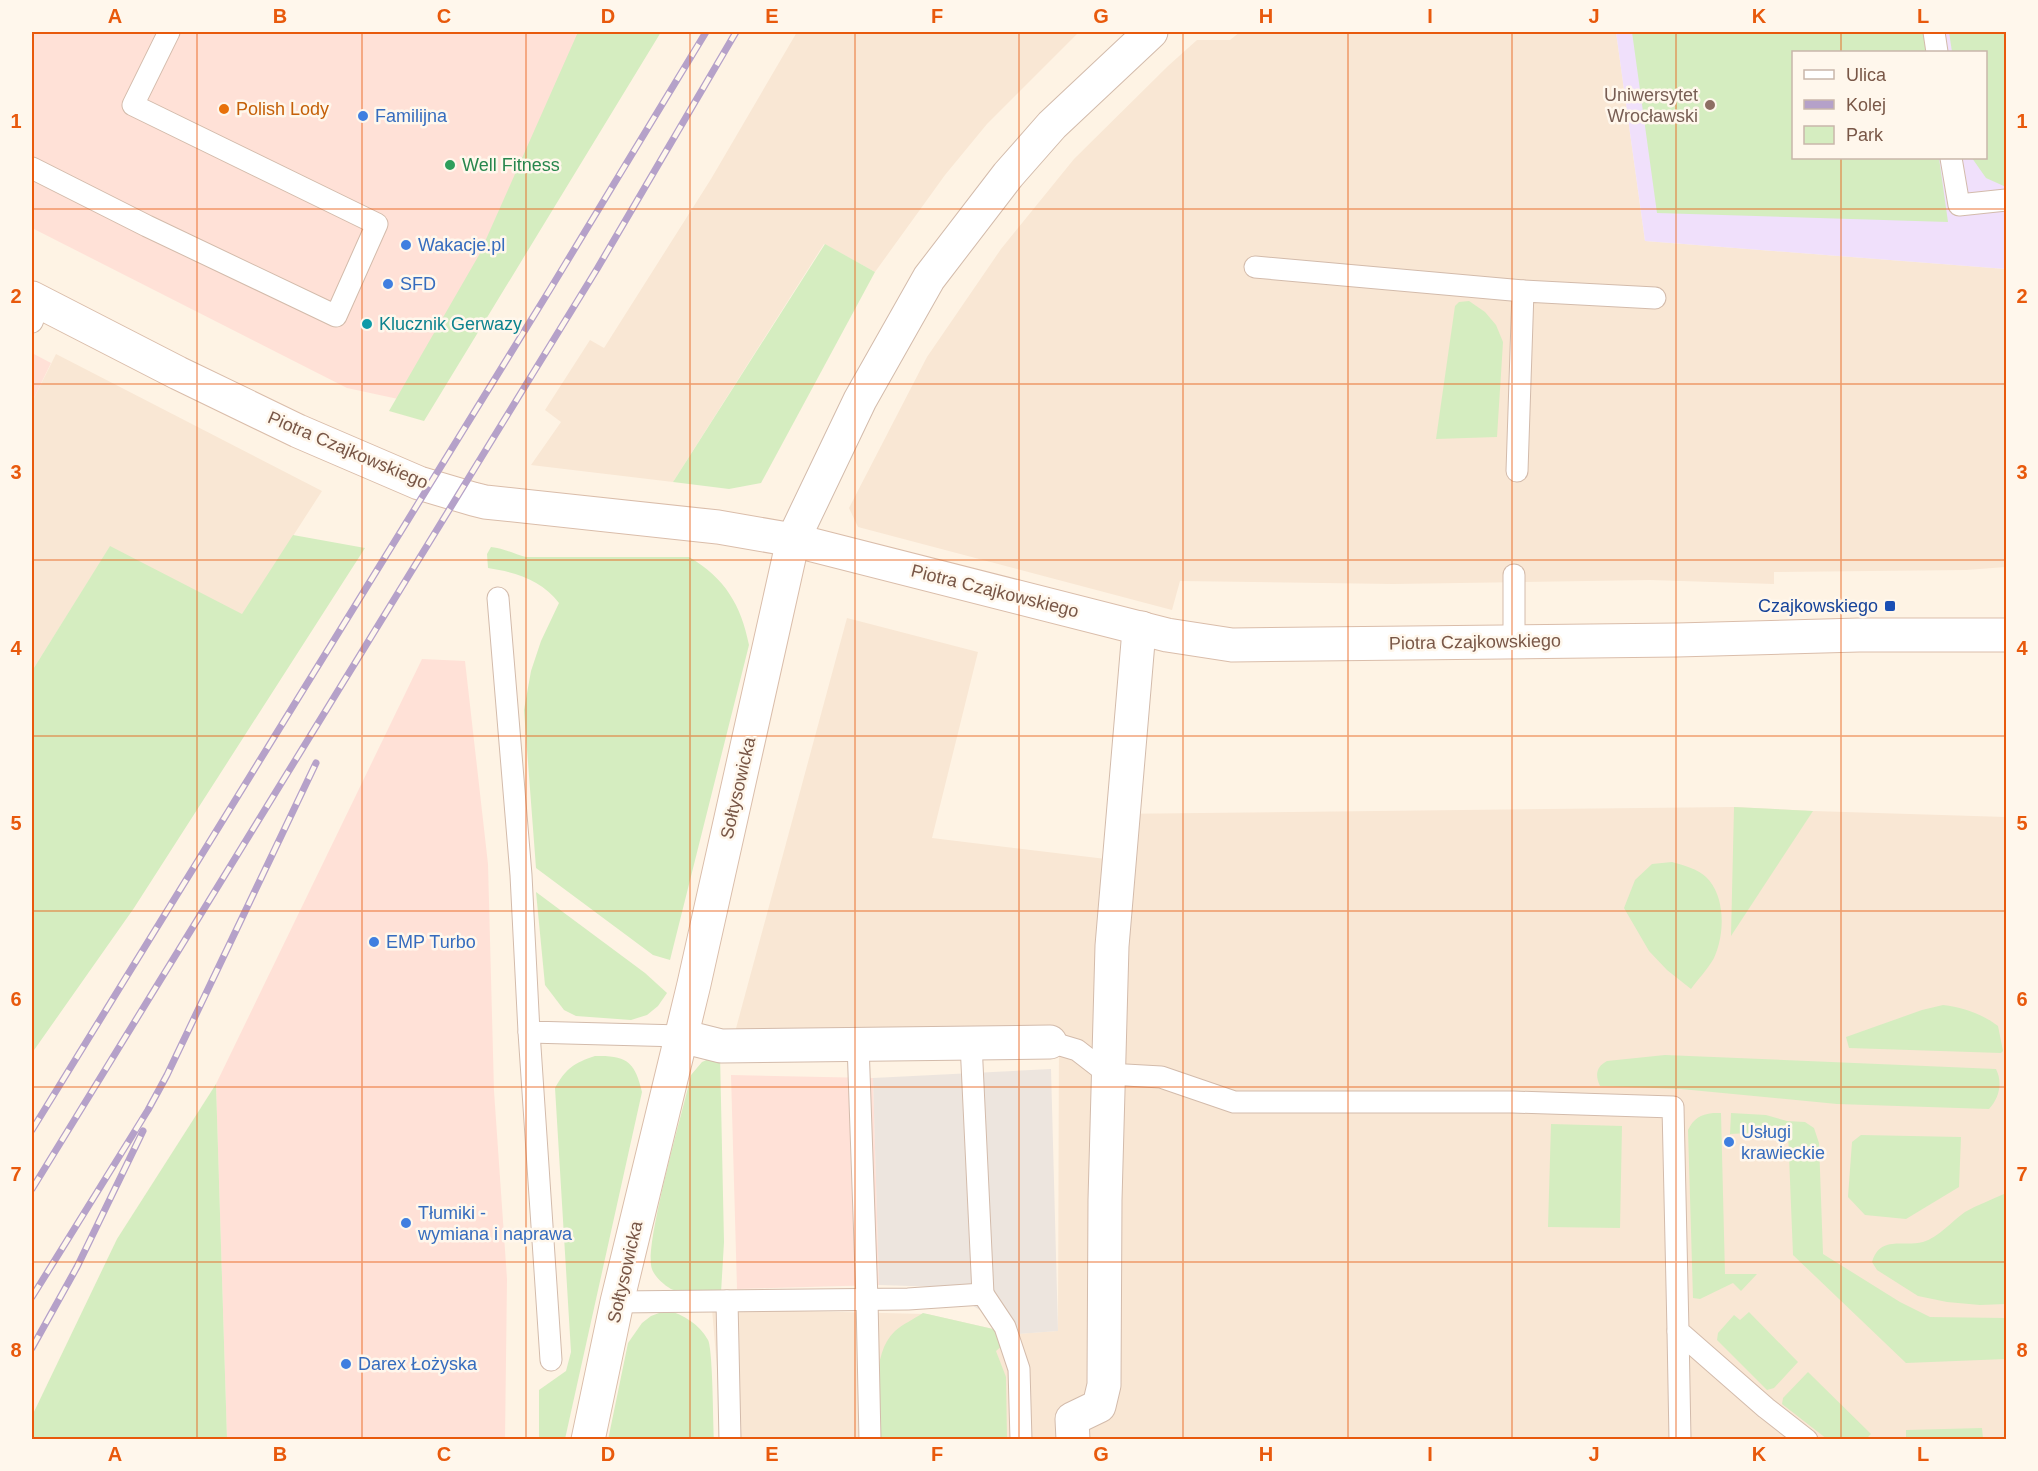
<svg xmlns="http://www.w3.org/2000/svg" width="2038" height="1471" viewBox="0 0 2038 1471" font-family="Arial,sans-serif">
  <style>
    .residential { fill: #f9e7d4 }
    .commercial { fill: #ffe1d7 }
    .industrial { fill: #ede5de }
    .education { fill: #f0e0fb; fill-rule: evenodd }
    .green { fill: #d5edc0 }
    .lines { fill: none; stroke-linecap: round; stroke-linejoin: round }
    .lane-casing { stroke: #d3bbab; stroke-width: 23 }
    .street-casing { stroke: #d3bbab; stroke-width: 35 }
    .secondary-casing { stroke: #dabdaa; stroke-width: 35 }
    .lane { stroke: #fff; stroke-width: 21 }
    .street { stroke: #fff; stroke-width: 33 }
    .secondary { stroke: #fff; stroke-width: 33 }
    .rail-casing { stroke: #b5a1c9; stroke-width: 7 }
    .rail { stroke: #fff7ec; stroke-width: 4.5; stroke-dasharray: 14; stroke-linecap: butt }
    .grid { fill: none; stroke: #e8590c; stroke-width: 1.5; stroke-opacity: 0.55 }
    .education-dot { fill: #8d6e63; stroke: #fff7ec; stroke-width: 2 }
    .food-dot { fill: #e8710a; stroke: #fff7ec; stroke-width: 2 }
    .shop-dot { fill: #3f7fe0; stroke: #fff7ec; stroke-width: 2 }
    .leisure-dot { fill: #2e9e5b; stroke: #fff7ec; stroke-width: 2 }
    .culture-dot { fill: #0f9aa8; stroke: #fff7ec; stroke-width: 2 }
    .transit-dot { fill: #1a4fb4; stroke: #fff7ec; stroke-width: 2 }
    .labels { text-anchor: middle; stroke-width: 5; stroke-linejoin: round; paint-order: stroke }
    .education-label { font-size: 18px; fill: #785e54; stroke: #fff7ec; text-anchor: end }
    .food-label { font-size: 18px; fill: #c56008; stroke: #fff7ec; text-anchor: start }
    .shop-label { font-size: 18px; fill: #366cbe; stroke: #fff7ec; text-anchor: start }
    .leisure-label { font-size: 18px; fill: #27864d; stroke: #fff7ec; text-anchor: start }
    .culture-label { font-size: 18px; fill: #0d838f; stroke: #fff7ec; text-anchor: start }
    .street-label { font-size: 18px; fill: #795747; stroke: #fff7ec }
    .transit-label { font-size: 18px; fill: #164399; stroke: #fff7ec; text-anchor: end }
    .neatline { fill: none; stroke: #e8590c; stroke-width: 2 }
    .grid-label { font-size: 20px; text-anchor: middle; font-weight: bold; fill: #e8590c }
  </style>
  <rect width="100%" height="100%" fill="#fef3e4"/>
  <g class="residential">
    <polygon points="797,32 1079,32 987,124 945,175 875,272 824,244 673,482 531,465 561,422 545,410 590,340 604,348 711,179"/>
    <polygon points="1240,32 1616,32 1645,241 2006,269 2006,567 1966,570 1774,572 1774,584 1650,580 1393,584 1180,581 1172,610 858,527 849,508 927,357 1001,249 1074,159 1168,66 1197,40 1230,40"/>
    <polygon points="56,354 322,491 242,615 110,547 32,671 32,402"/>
    <polygon points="847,618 978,652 932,838 1106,859 1109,814 1734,807 1813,811 2006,817 2006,1439 723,1439 712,1309 927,1314 1015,1334 1058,1331 1059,1030 735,1032"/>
  </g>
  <g class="commercial">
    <polygon points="32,32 652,32 426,405 347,388 32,228"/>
    <polygon points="32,353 51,363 32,402"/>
    <polygon points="422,659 465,661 488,864 494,1091 507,1279 505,1439 227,1439 216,1084"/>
    <polygon points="731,1075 873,1078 879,1285 737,1289"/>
  </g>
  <polygon class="industrial" points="1051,1069 1058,1331 1018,1334 943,1287 879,1285 873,1078"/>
  <path class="education" d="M1616,32H2006V269L1645,241ZM1794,52H1986V158H1794Z"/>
  <g class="green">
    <polygon points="578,32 661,32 424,421 389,411 479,255"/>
    <polygon points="1632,32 1923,32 1926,52 1794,52 1794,158 1939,158 1948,222 1657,213"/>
    <polygon points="1949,32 2006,32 2006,187 1986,178 1972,158 1986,158 1986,52 1952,52"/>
    <polygon points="825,244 875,272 761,483 729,489 673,482"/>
    <polygon points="1469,301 1485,312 1496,325 1503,342 1497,437 1436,439 1455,306 1459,302"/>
    <polygon points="293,535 365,548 134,908 32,1053 32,671 110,546 242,614"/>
    <path d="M491,547C503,548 514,554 526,557H689C725,578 741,605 749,645L670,960L653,955L536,868L524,710L531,671L541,641L559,603C542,580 515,572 488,568L487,554Z"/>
    <polygon points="1734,807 1813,811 1731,936"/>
    <path d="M1672,862C1683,865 1698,869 1706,877C1726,896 1725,935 1714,958C1708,969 1698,979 1691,989L1667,970L1649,951L1624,908L1635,880L1652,864Z"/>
    <polygon points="536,892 645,973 667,993 658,1006 647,1015 631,1020 576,1016 564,1010 545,985"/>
    <path d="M1943,1005C1963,1007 1982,1014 1998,1026L2003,1051L2001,1053L1849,1048L1846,1037L1922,1010Z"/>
    <path d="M720,1054L724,1242L721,1293C709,1292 680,1294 671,1289C664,1285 654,1276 652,1269C643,1248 684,1107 691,1075L702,1062Z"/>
    <path d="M1665,1055L1996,1069C2003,1083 1999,1098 1989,1109L1837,1104L1681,1089L1600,1086C1595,1075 1596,1067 1607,1061Z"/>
    <path d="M595,1056C627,1055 635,1062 642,1092L565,1439H539V1390L566,1371L571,1352L555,1088C566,1068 574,1063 595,1056Z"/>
    <polygon points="216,1084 227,1439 32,1439 32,1416 117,1239"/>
    <path d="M1713,1113H1721L1725,1274H1757L1741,1291L1733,1283L1700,1299L1693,1298L1688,1130C1694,1118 1700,1115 1713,1113Z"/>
    <polygon points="1731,1113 1766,1115 1787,1121 1805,1122 1814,1128 1819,1143 1823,1254 1900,1302 1930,1317 2006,1318 2006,1359 1906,1363 1793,1255 1788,1131 1730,1134"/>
    <polygon points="1551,1124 1622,1126 1620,1228 1548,1227"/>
    <polygon points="1861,1135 1961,1137 1959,1187 1906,1219 1865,1215 1848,1197 1852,1142"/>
    <path d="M2004,1194H2006V1304L1980,1305L1947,1302L1918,1296L1877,1270L1872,1262C1880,1235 1903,1247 1923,1242C1939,1237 1952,1221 1965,1212C1977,1205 1991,1200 2004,1194Z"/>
    <path d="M667,1310C684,1315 699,1324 708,1340C713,1350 713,1423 714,1439L608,1440L628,1343L642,1323L651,1316Z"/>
    <polygon points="1749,1312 1798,1362 1774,1388 1767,1390 1717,1340 1718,1333 1734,1315 1740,1320"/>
    <path d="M923,1313L1015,1334L996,1351L1006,1377L1007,1439L879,1440C878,1408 870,1354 895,1331C903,1324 914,1319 923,1313Z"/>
    <polygon points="1808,1372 1871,1434 1866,1439 1827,1439 1782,1404 1783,1398"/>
    <polygon points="1982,1428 1983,1439 1906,1439 1906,1430"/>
  </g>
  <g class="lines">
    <defs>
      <g id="lane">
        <polyline points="1934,32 1937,52"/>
        <polyline points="1951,158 1959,205 2006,200"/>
        <polyline points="32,168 147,226 336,316 377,224 133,105 169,32"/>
        <polyline points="1255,267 1523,291"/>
        <polyline points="32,322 40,302"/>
        <polyline points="1517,471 1523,291 1655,298"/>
        <polyline points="498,598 521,875 529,1032 681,1036"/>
        <polyline points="1514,641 1514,575"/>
        <polyline points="529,1032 551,1360"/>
        <polyline points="1050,1042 1077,1050 1108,1074 1161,1077 1234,1102 1513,1102 1673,1107 1678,1331 1766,1408 1807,1440"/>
        <polyline points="971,1043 983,1294"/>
        <polyline points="858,1044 867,1300 870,1440"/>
        <polyline points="727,1301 730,1440"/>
        <polyline points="617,1302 908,1299 983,1294 1005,1327 1019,1369 1021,1440"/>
        <polyline points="1678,1331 1680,1440"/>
      </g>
      <g id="street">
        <polyline points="793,540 860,400 929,278 1008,175 1052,125 1151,32"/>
        <polyline points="681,1036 721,1046 1050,1042"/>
        <polyline points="1073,1440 1072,1419 1099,1406 1104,1385 1105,1200 1112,946 1138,642 1142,628"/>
      </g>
      <g id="secondary">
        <polyline points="32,298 178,373 298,431 419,483 473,499 485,502 718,527 793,540 1167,635 1232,645 1677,640 1859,635 2006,635"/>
        <polyline points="588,1440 617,1302 694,984 793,540"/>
      </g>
    </defs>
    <use href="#lane" class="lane-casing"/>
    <use href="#street" class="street-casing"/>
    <use href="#secondary" class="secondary-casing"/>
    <use href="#lane" class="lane"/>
    <use href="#street" class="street"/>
    <use href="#secondary" class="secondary"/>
    <defs>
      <g id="rail">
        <polyline points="32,1130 549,291 706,32"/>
        <polyline points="32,1189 597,269 736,32"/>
        <polyline points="32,1297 148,1110 167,1075 316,763"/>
        <polyline points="32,1348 77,1267 143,1131"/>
      </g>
    </defs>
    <use href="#rail" class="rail-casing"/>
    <use href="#rail" class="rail"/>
  </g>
  <path class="grid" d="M197,32V1440M362,32V1440M526,32V1440M690,32V1440M855,32V1440M1019,32V1440M1183,32V1440M1348,32V1440M1512,32V1440M1676,32V1440M1841,32V52M1841,158V1440M32,209H2006M32,384H2006M32,560H2006M32,736H2006M32,911H2006M32,1087H2006M32,1262H2006"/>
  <circle class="education-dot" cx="1710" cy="105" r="6"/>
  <circle class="food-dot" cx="224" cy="109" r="6"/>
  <g class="shop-dot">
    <circle cx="363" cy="116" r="6"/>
    <circle cx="406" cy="245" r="6"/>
    <circle cx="388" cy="284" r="6"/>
    <circle cx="374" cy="942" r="6"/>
    <circle cx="1729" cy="1142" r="6"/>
    <circle cx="406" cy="1223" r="6"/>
    <circle cx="346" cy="1364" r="6"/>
  </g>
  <circle class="leisure-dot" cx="450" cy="165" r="6"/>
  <circle class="culture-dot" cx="367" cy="324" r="6"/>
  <rect class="transit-dot" x="1884" y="600" width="12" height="12" rx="3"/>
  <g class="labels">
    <g class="education-label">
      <text x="1698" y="101">Uniwersytet<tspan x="1698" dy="21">Wrocławski</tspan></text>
    </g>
    <g class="food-label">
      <text x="236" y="115">Polish Lody</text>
    </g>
    <g class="shop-label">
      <text x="375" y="122">Familijna</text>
      <text x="418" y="251">Wakacje.pl</text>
      <text x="400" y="290">SFD</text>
      <text x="386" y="948">EMP Turbo</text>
      <text x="1741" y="1138">Usługi<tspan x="1741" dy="21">krawieckie</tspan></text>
      <text x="418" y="1219">Tłumiki -<tspan x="418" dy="21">wymiana i naprawa</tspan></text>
      <text x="358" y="1370">Darex Łożyska</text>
    </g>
    <g class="leisure-label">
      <text x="462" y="171">Well Fitness</text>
    </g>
    <g class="culture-label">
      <text x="379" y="330">Klucznik Gerwazy</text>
    </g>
    <g class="street-label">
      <text transform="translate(348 450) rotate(23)" y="6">Piotra Czajkowskiego</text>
      <text transform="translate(995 591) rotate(14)" y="6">Piotra Czajkowskiego</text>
      <text transform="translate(1475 642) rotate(-1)" y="6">Piotra Czajkowskiego</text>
      <text transform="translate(738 788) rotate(-77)" y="6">Sołtysowicka</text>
      <text transform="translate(625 1272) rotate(-77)" y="6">Sołtysowicka</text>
    </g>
    <g class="transit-label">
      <text x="1878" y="612">Czajkowskiego</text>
    </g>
  </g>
  <rect width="2038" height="1471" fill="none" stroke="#fff7ec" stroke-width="66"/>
  <rect x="1792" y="51" width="195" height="108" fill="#fff7ec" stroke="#c9b7aa" stroke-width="1.5"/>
  <rect x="1804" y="70" width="30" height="9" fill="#ffffff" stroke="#c9b7aa" stroke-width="1.5"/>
  <text x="1846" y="81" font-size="18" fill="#795747">Ulica</text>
  <rect x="1804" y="100" width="30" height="9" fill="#b5a1c9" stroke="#c9b7aa" stroke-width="1.5"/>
  <text x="1846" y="111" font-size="18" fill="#795747">Kolej</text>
  <rect x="1804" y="126" width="30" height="18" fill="#d5edc0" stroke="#c9b7aa" stroke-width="1.5"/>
  <text x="1846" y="141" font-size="18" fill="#795747">Park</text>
  <rect x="33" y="33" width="1972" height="1405" class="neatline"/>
  <g class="grid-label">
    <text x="115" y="23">A</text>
    <text x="280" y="23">B</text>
    <text x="444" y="23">C</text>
    <text x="608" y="23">D</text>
    <text x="772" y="23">E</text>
    <text x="937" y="23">F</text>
    <text x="1101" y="23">G</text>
    <text x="1266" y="23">H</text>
    <text x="1430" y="23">I</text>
    <text x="1594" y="23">J</text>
    <text x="1759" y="23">K</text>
    <text x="1923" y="23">L</text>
    <text x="16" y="128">1</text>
    <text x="2022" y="128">1</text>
    <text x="16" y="303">2</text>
    <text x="2022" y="303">2</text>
    <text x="16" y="479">3</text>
    <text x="2022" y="479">3</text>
    <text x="16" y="655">4</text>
    <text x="2022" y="655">4</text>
    <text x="16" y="830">5</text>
    <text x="2022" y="830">5</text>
    <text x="16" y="1006">6</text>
    <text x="2022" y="1006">6</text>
    <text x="16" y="1181">7</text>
    <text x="2022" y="1181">7</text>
    <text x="16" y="1357">8</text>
    <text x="2022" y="1357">8</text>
    <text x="115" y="1461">A</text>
    <text x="280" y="1461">B</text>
    <text x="444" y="1461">C</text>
    <text x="608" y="1461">D</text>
    <text x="772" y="1461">E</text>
    <text x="937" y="1461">F</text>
    <text x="1101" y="1461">G</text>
    <text x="1266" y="1461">H</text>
    <text x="1430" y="1461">I</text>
    <text x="1594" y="1461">J</text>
    <text x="1759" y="1461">K</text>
    <text x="1923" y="1461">L</text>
  </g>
</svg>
